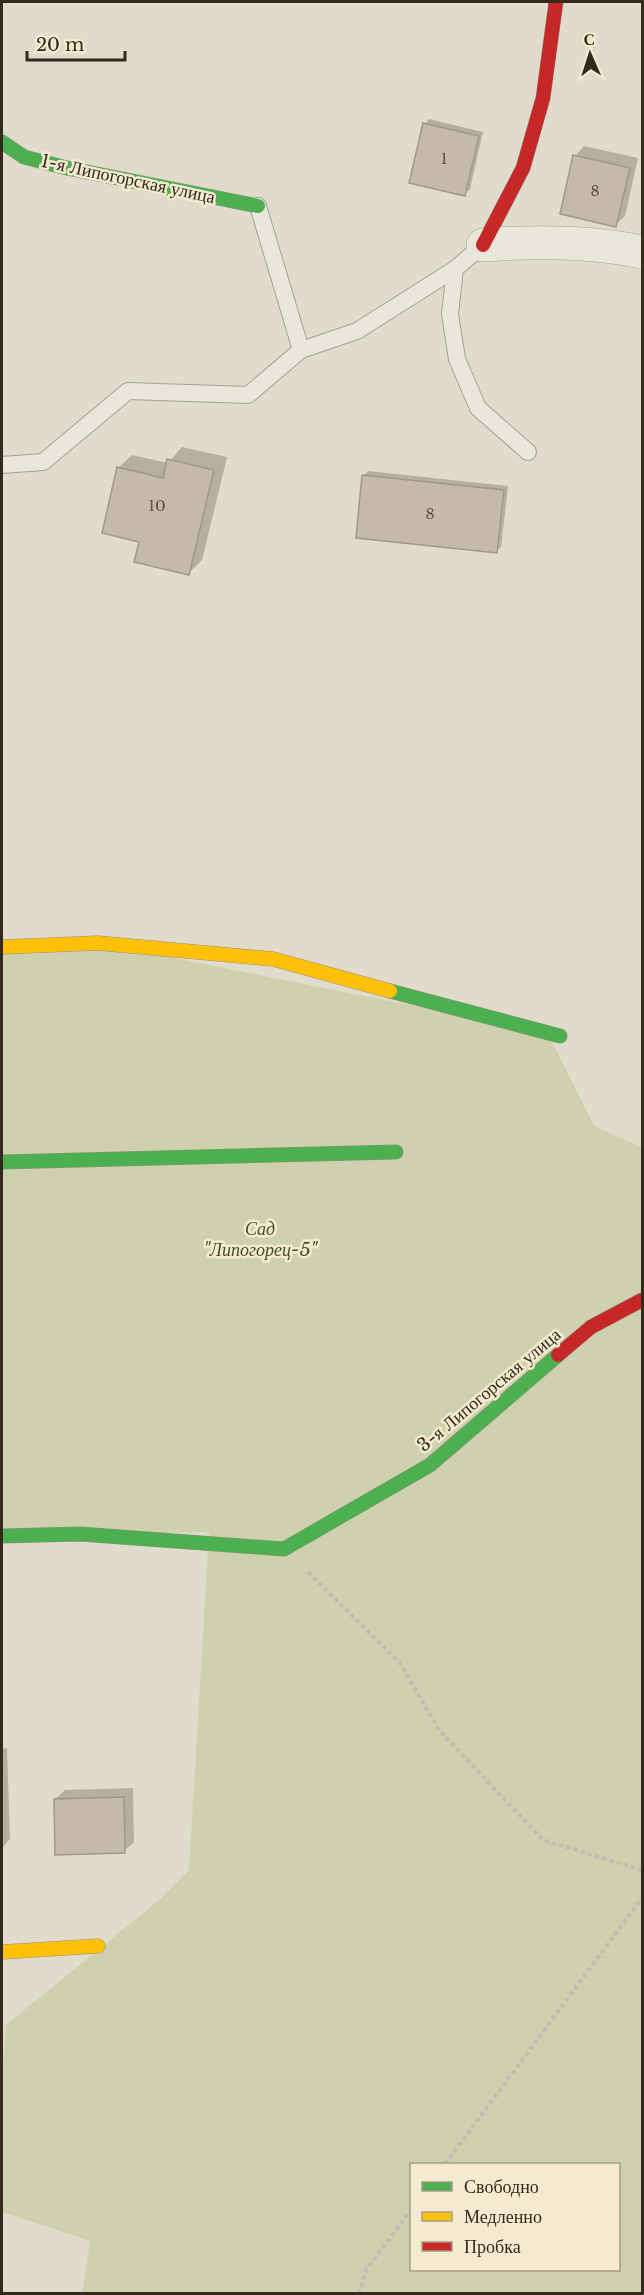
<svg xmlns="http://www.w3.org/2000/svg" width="644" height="2295" viewBox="0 0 644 2295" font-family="'Libre Baskerville',serif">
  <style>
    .green { fill: #cfd1ae; fill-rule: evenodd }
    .shadow { fill: #0003 }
    .building { fill: #c4b9ac; stroke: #a1978b; stroke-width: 1.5 }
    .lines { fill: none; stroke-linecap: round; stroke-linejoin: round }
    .lane-casing { stroke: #a6a094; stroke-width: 18 }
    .street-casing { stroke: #a6a094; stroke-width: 34 }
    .fast-casing { stroke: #968f84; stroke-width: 15 }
    .slow-casing { stroke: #968f84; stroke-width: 15 }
    .jam-casing { stroke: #968f84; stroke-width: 15 }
    .path { stroke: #c2bcb3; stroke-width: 4; stroke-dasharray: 4.5 3; stroke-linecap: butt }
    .lane { stroke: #eae6dc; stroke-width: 16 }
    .street { stroke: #eae6dc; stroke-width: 33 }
    .fast { stroke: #4caf50; stroke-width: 14 }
    .slow { stroke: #ffc107; stroke-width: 14 }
    .jam { stroke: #c62828; stroke-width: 14 }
    .labels { text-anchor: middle; stroke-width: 5; stroke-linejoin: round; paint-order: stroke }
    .number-label { font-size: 15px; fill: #574d41 }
    .street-label { font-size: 18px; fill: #33291d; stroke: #f3ead0 }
    .park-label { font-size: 18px; font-style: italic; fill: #434f25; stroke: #f3ead0 }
  </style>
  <rect width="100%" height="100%" fill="#e1dbcb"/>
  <path class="green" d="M2,942L98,943L547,1032L594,1126L642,1147V2293H82L90,2241L2,2212V2076L6,2025L159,1900L189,1870L209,1532L2,1535ZM412,2164H618V2270H412Z"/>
  <g class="shadow">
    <polygon points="429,119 483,132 470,189 465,194 425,124"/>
    <polygon points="584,146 638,158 625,216 615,225 575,156"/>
    <polygon points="182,447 227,457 202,560 189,573 141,541 118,468 132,455 168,463"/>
    <polygon points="368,471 508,486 501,547 496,551 364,475"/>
    <polygon points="7,1748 10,1839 2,1848 2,1749"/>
    <polygon points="133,1788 134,1842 124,1851 55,1799 65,1790"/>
  </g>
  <g class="building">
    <polygon points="423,123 479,136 465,196 409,183"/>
    <polygon points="573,155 630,168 616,227 560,214"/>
    <polygon points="167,459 214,470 189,575 134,562 139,542 102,533 117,467 163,478"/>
    <polygon points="362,475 504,490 497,553 356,538"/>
    <polygon points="124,1797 125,1853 55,1855 54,1799"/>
  </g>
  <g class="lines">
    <defs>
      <g id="lane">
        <polyline points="258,206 301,350"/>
        <polyline points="455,269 450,314 457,359 478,408 528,452"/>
        <polyline points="2,465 43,462 128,391 248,395 301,350 357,331 455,269 483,245"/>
      </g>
      <path id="street" d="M483,245C536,241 591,241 642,252"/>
      <g id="fast">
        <polyline points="2,142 24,157 67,168 258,206"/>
        <polyline points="390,991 560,1036"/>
        <polyline points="2,1162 396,1152"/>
        <polyline points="2,1536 80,1534 284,1549 430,1465 558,1355"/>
      </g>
      <g id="slow">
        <polyline points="2,947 98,943 273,959 390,991"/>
        <polyline points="2,1952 98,1946"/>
      </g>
      <g id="jam">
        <polyline points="483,245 523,168 543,98 556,2"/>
        <polyline points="558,1355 591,1327 642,1300"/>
      </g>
    </defs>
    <use href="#lane" class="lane-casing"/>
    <use href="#street" class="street-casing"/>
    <use href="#fast" class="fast-casing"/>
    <use href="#slow" class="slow-casing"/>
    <use href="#jam" class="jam-casing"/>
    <g class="path">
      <polyline points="308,1572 400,1663 439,1730 543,1840 642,1870"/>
      <polyline points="445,2164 642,1898"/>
      <polyline points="359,2294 366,2270 412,2209"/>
    </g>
    <use href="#lane" class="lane"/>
    <use href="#street" class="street"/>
    <use href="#fast" class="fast"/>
    <use href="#slow" class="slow"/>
    <use href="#jam" class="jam"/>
  </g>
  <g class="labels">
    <g class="number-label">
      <text x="444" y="164">1</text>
      <text x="595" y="196">8</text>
      <text x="157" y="511">10</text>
      <text x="430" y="519">8</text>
    </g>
    <g class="street-label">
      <text transform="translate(128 179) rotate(12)" y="6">1-я Липогорская улица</text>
      <text transform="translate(489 1390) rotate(-40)" y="6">3-я Липогорская улица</text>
    </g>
    <g class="park-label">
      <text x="260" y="1235">Сад<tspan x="260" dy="21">"Липогорец-5"</tspan></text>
    </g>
  </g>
  <rect width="644" height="2295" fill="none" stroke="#33291d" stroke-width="6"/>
  <rect x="410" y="2163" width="210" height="108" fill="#f3ead0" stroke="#a69d88" stroke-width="1.5"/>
  <rect x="422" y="2182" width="30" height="9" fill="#4caf50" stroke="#a69d88" stroke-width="1.5"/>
  <text x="464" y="2193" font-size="18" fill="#33291d">Свободно</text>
  <rect x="422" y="2212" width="30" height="9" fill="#ffc107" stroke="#a69d88" stroke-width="1.5"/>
  <text x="464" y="2223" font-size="18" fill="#33291d">Медленно</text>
  <rect x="422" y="2242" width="30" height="9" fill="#c62828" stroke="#a69d88" stroke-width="1.5"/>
  <text x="464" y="2253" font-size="18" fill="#33291d">Пробка</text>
  <g transform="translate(590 54) rotate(357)" stroke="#f3ead0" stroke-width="4.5" paint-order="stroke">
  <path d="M0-4.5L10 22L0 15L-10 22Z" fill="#33291d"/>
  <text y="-9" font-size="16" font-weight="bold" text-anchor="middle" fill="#33291d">С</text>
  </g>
  <path d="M27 51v9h98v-9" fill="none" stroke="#33291d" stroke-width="3"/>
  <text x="36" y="51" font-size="18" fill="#33291d" stroke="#f3ead0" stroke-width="4.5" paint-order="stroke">20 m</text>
</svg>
